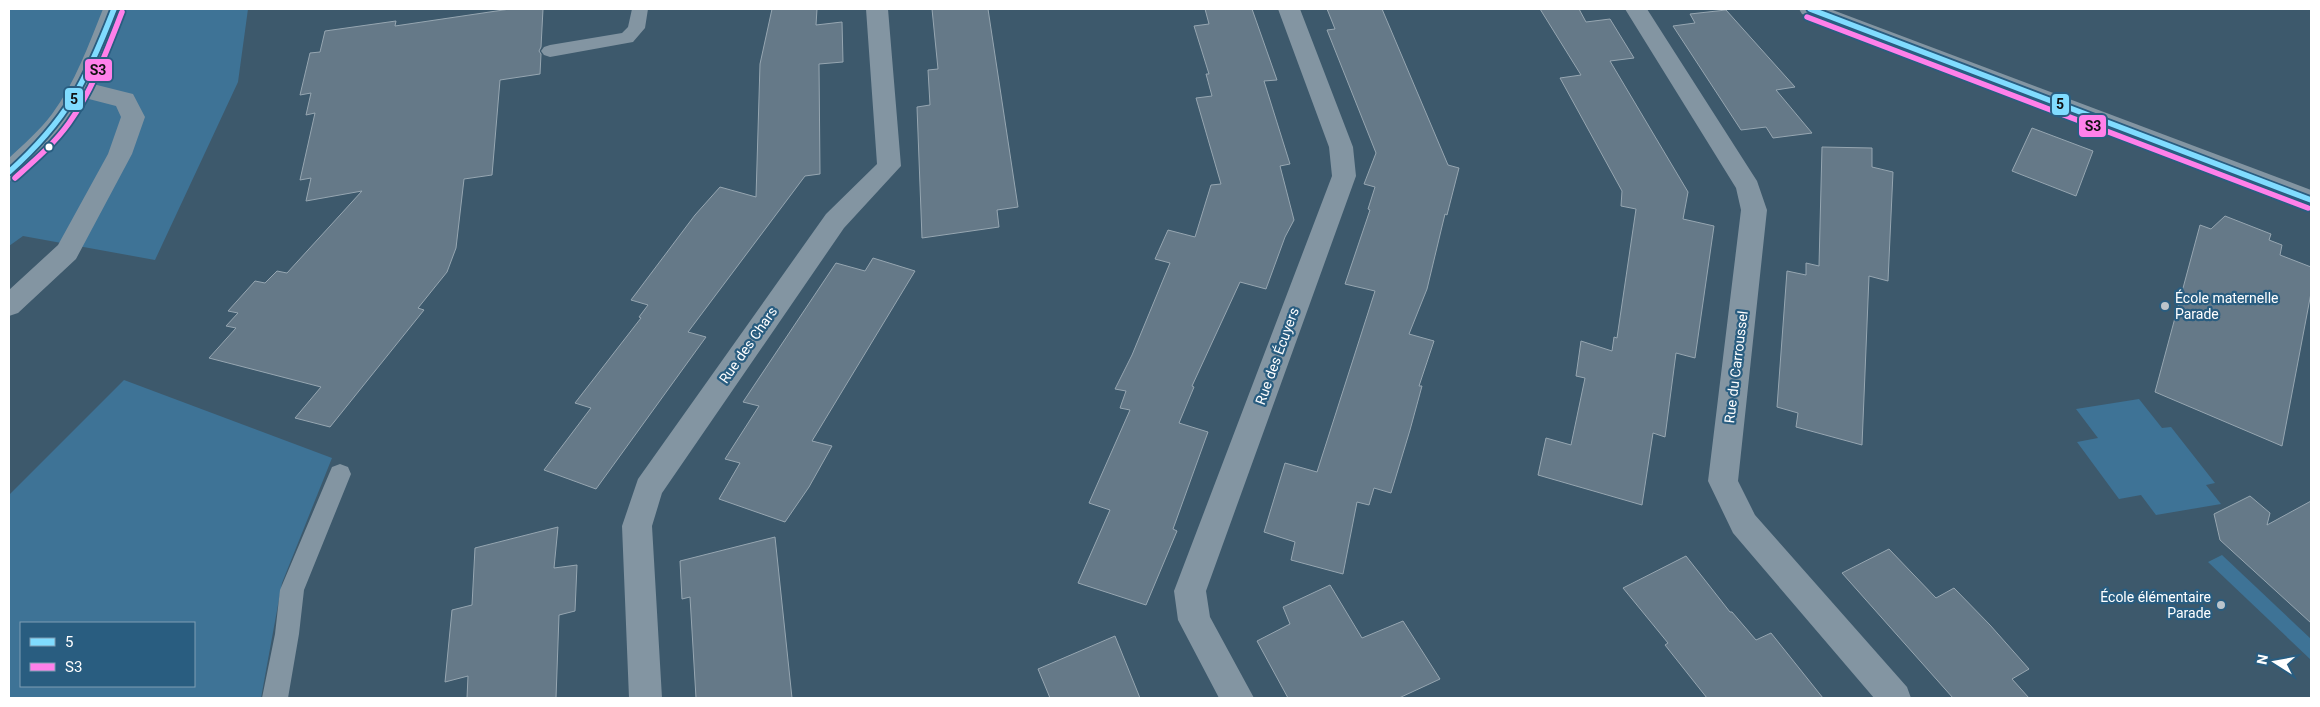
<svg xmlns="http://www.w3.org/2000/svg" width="2320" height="707" viewBox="0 0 2320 707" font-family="Roboto,sans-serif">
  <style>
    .green { fill: #3e7396; fill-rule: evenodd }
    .building { fill: #657988; stroke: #96a6b1 }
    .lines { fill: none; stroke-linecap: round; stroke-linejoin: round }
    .lane { fill: #8395a2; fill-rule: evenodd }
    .street { fill: #8395a2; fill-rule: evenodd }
    .bus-1-casing { stroke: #295d80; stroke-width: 9 }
    .bus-2-casing { stroke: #295d80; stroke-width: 9 }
    .bus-1 { stroke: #80dcff; stroke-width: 5.5 }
    .bus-2 { stroke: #ff80ea; stroke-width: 5.5 }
    .bus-dot { fill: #fff; stroke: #295d80; stroke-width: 2 }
    .poi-dot { fill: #bbc5cc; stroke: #295d80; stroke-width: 2 }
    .labels { text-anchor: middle; stroke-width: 4.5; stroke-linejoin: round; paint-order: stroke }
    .poi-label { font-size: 14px; fill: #fff; stroke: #295d80; text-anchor: start }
    .street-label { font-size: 14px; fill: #fff; stroke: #295d80 }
    .line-badge { stroke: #295d80; stroke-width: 2 }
    .pale-badge-label { font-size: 14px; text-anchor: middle; font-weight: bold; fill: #111 }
  </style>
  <rect width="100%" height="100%" fill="#3d596c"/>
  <g class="green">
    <polygon points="9,9 248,9 238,82 155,260 23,236 9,246"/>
    <path d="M124,380L332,458L282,583L261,698H9V495ZM21,623H194V686H21Z"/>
    <polygon points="2139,399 2162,428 2171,427 2215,483 2206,485 2221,504 2156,515 2141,495 2119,499 2077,442 2098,438 2076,409"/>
    <polygon points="2222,555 2311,639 2311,660 2208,562"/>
  </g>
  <g class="building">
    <polygon points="510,9 543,9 541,47 539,51 541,54 540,74 500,80 492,175 464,179 456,248 447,272 418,308 424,310 330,427 295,418 321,387 209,358 236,328 226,326 238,313 228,311 255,281 265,283 277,271 287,273 362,191 306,201 311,178 300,180 315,113 306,115 311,93 300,95 310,53 320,52 325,31 396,21 395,26"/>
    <polygon points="772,9 817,9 816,25 842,22 843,62 819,64 820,174 805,176 688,332 706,337 596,489 544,470 591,408 575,403 641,318 639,317 648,305 631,300 695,215 720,187 756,197 760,64"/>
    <polygon points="932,9 988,9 1018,207 997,210 999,227 922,238 917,107 930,105 928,70 938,69"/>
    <polygon points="1205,9 1252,9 1277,80 1264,81 1290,164 1280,166 1294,220 1285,237 1266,289 1240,282 1192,386 1194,387 1179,423 1208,432 1173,529 1177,531 1146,605 1078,583 1110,510 1089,503 1130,410 1120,408 1126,391 1115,389 1132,355 1170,263 1155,259 1168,230 1195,237 1211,185 1221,184 1196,98 1212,96 1206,74 1209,74 1194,26 1209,24"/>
    <polygon points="1327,9 1382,9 1448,165 1459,168 1447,215 1445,214 1427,289 1409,334 1434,341 1419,386 1422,386 1410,430 1391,493 1374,488 1369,505 1357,502 1343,574 1291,560 1295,542 1264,532 1285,463 1317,472 1375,291 1345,284 1370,210 1368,209 1375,187 1364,184 1376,153 1327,30 1335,29"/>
    <polygon points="1540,9 1579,9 1586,22 1610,19 1634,58 1610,61 1688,192 1683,219 1714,226 1695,358 1676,353 1665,437 1653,433 1642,505 1538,475 1546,438 1571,445 1585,378 1576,376 1581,341 1612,351 1614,337 1617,338 1636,209 1621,206 1622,191 1560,78 1581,75"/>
    <polygon points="1726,10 1795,87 1776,90 1812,133 1773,138 1766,127 1741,130 1673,26 1695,23 1690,14"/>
    <polygon points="2032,128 2093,151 2076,196 2012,171"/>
    <polygon points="1822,147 1872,148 1872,167 1893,172 1888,281 1869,276 1862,445 1796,427 1798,413 1777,407 1787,271 1806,275 1806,263 1819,266"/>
    <polygon points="2225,216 2271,234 2269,240 2282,245 2280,255 2311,267 2311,293 2282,446 2155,392 2200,225 2211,229"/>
    <polygon points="873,258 915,271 812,441 832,446 809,487 785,522 719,499 740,463 725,459 759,406 743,402 836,263 865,271"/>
    <polygon points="2250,496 2270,513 2267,525 2311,501 2311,623 2220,540 2214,514"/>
    <polygon points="558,527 554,568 577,565 575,611 559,615 556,698 467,698 468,676 445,682 452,610 472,605 475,548"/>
    <polygon points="775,537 792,698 696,698 690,597 682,599 680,561"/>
    <polygon points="1889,549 1936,598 1954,588 1990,625 2029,669 2012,679 2029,698 1953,698 1842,573"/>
    <polygon points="1686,556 1730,612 1732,612 1756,640 1771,633 1823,698 1707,698 1665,645 1668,643 1623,588"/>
    <polygon points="1330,585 1362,638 1403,621 1440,679 1399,698 1288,698 1257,641 1290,624 1283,607"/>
    <polygon points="1115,636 1140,698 1050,698 1038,669"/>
  </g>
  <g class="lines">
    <g class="lane">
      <polygon points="632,9 648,9 645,28 633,42 550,57 544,55 541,51 544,47 550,45 622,33 628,27"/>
      <polygon points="340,464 348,467 351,474 304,590 299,634 288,698 262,698 275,634 280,590 329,474 332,467"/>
    </g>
    <g class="street">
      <path d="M103,9H125L93,84L133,94L145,117L132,154L76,259L18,313L9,316V290L58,245L108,154L121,117L116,106L85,98C72,122 36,174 9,181V158C24,144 40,130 52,114C75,83 89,44 103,9Z"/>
      <polygon points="866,9 888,9 901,166 844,228 662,493 652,526 662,698 629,698 622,526 638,479 826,214 877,164"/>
      <polygon points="1278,9 1300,9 1353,147 1356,176 1206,591 1210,617 1254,698 1219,698 1178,620 1174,591 1332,176 1329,147"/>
      <polygon points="1625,9 1647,9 1757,181 1767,210 1738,481 1755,515 1907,687 1911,698 1874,698 1733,533 1708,481 1741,210 1736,188"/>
      <polygon points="1799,9 1830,9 2311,190 2311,209 1802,14"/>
    </g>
    <defs>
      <g id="bus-1">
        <polyline points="1810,9 2311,200"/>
        <path d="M9,172C68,119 86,81 114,9"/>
      </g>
      <g id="bus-2">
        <polyline points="1807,17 2308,208"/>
        <path d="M15,178C34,161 54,144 69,123C93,89 107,50 122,12"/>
      </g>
    </defs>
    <use href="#bus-1" class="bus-1-casing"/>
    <use href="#bus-2" class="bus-2-casing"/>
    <use href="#bus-1" class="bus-1"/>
    <use href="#bus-2" class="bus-2"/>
  </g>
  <circle class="bus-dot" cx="49" cy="147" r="4.5"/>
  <g class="poi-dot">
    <circle cx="2165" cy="306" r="5"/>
    <circle cx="2221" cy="605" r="5"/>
  </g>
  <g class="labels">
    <g class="poi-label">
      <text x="2175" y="303">École maternelle<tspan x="2175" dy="16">Parade</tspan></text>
      <text x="2211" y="602" text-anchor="end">École élémentaire<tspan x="2211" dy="16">Parade</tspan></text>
    </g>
    <g class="street-label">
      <text transform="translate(748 345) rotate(-55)" y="5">Rue des Chars</text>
      <text transform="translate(1277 356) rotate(-70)" y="5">Rue des Écuyers</text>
      <text transform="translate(1736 367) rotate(-83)" y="5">Rue du Carroussel</text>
    </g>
  </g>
  <g class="line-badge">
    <rect x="84" y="58" width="29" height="24" rx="5" fill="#ff80ea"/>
    <rect x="64" y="87" width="20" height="24" rx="5" fill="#80dcff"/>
    <rect x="2051" y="93" width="19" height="23" rx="5" fill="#80dcff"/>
    <rect x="2078" y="114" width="29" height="24" rx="5" fill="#ff80ea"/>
  </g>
  <g class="pale-badge-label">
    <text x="98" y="75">S3</text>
    <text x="74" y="104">5</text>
    <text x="2060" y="109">5</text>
    <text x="2093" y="131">S3</text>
  </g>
  <rect width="2320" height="707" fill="none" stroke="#ffffff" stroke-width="20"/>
  <rect x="20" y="622" width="175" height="65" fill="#295d80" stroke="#7f9eb3"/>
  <rect x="30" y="638" width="25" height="8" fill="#80dcff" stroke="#7f9eb3"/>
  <text x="65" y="647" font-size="15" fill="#ffffff">5</text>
  <rect x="30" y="663" width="25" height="8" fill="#ff80ea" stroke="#7f9eb3"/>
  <text x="65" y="672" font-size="15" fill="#ffffff">S3</text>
  <g transform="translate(2275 662) rotate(281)" stroke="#295d80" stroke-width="4" paint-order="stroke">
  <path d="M0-4L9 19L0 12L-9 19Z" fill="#ffffff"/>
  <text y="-8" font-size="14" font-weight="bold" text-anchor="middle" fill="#ffffff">N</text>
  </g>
</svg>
